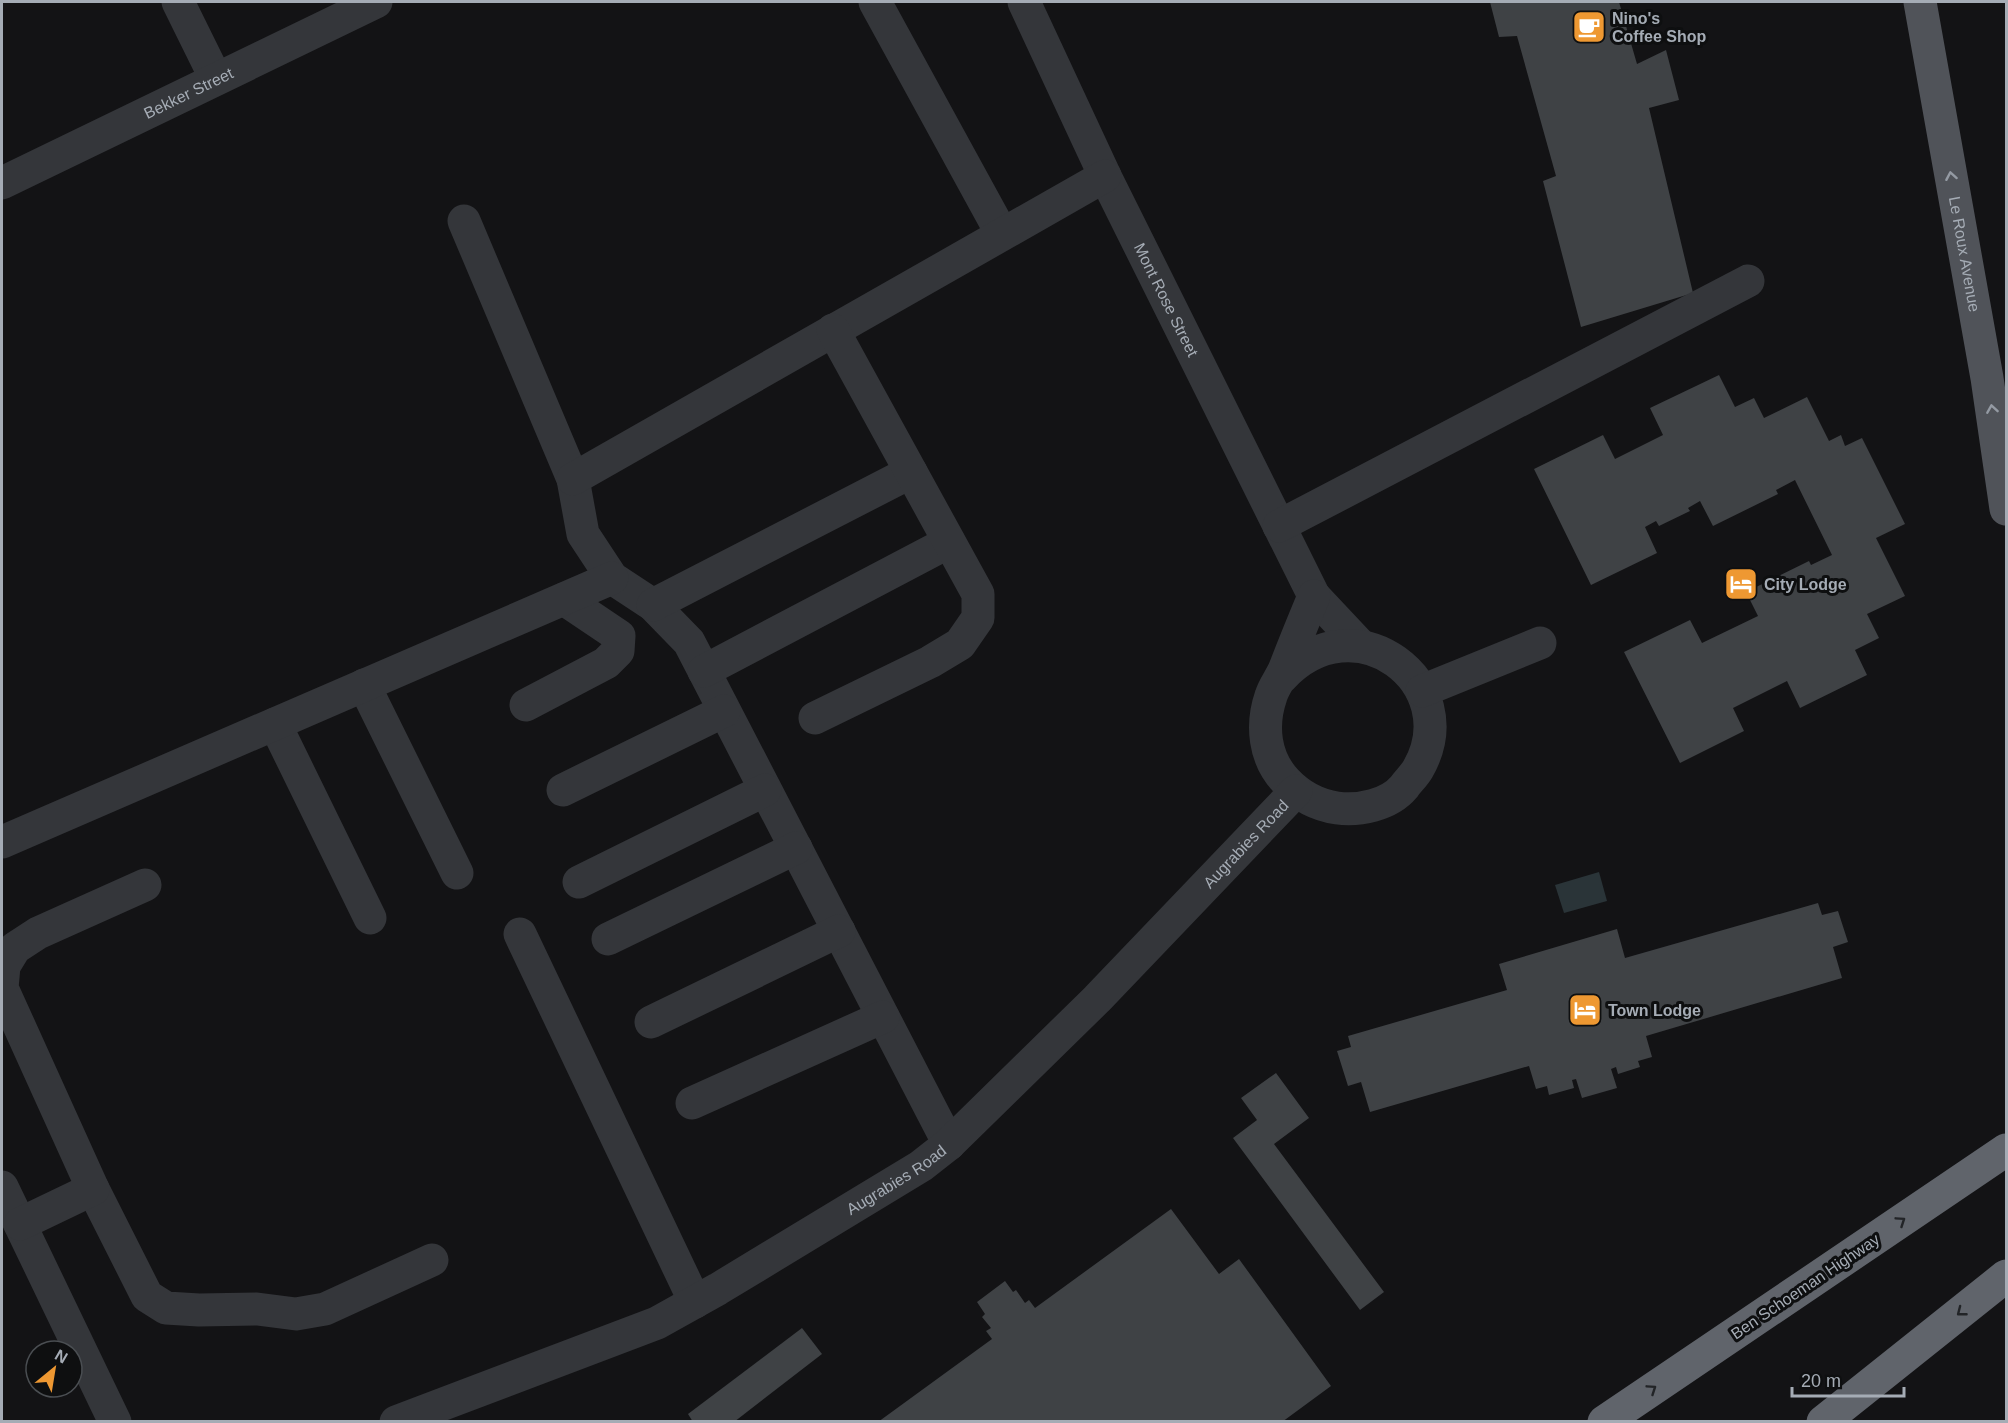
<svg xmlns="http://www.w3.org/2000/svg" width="2008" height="1423" viewBox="0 0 2008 1423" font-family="Arial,sans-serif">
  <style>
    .water { fill: #2a3438 }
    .building { fill: #3f4245 }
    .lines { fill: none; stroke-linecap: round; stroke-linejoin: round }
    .minor { stroke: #34363a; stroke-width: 33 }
    .major { stroke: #505359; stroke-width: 33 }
    .highway { stroke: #60646b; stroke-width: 33 }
    .oneway { stroke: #949aa3 }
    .oneway2 { stroke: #222427 }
    .labels { text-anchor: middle; stroke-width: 6; stroke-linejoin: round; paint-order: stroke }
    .poi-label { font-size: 16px; font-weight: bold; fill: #a5acb5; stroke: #0e0f10; text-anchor: start }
    .street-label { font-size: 16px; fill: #a5acb5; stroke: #0e0f10 }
  </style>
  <rect width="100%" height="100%" fill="#131315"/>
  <polygon class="water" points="1599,872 1607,901 1564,913 1555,885"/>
  <g class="building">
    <polygon points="1490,2 1619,2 1637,64 1666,50 1679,100 1649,108 1693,293 1581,327 1543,181 1556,176 1517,36 1499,37"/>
    <polygon points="1719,375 1735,407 1754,398 1764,418 1807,397 1829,441 1841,435 1845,446 1862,438 1905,524 1876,538 1905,596 1867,614 1879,638 1855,650 1867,675 1800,708 1787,681 1733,708 1744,731 1680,763 1624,652 1690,620 1702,643 1758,616 1746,592 1809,561 1811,565 1832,555 1795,480 1776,490 1778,494 1713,526 1700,501 1688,508 1690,511 1659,526 1656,521 1645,527 1657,553 1591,585 1534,469 1603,435 1615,459 1663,435 1650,408"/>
    <polygon points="1818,903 1822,915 1838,911 1848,942 1833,947 1842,978 1646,1036 1652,1057 1638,1061 1640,1067 1618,1074 1616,1067 1611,1069 1617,1088 1582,1098 1576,1079 1572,1080 1574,1088 1549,1095 1547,1086 1536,1089 1529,1066 1370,1112 1361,1082 1348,1086 1337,1051 1351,1047 1348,1036 1507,990 1499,964 1617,929 1625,958"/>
    <polygon points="1276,1073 1309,1118 1274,1144 1384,1292 1360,1310 1233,1138 1257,1120 1241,1098"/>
    <polygon points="1171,1209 1219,1274 1239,1259 1331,1386 1282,1422 878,1422 992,1339 986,1331 991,1328 982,1317 985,1314 977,1302 1005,1281 1013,1292 1016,1290 1025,1303 1029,1300 1035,1308"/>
    <polygon points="802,1328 822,1354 734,1422 693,1422 688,1414"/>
  </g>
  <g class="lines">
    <g class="minor">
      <polyline points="178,2 216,79"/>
      <polyline points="875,2 1002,234"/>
      <path id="s1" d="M1024,2L1105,176L1314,596L1361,646"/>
      <path id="s2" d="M2,183L376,2"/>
      <polyline points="464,221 573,479 583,534 612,578 653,605 689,642 949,1144"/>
      <polyline points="573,479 1105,176"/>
      <polyline points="1279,526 1748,281"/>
      <polyline points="653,605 911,472"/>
      <polyline points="704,671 949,542"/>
      <path d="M1281,678C1355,597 1467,684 1418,769C1414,776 1408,781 1404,787C1389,805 1359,811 1337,808C1317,805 1300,796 1286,781C1264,758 1261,725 1271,696C1274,686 1281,678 1285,668C1294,644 1304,620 1314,596"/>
      <polyline points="364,685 457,873"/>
      <polyline points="1422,691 1540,643"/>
      <polyline points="526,705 606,663 618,651 619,636 564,599"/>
      <polyline points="815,718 930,662 960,644 978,618 978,594 833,330"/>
      <polyline points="275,724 370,918"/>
      <polyline points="563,790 724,711"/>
      <polyline points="2,842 612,578"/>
      <polyline points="579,882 765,790"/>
      <polyline points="520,934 695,1302"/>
      <polyline points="608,939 796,848"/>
      <polyline points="651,1022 839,931"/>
      <polyline points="692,1103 883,1017"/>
      <polyline points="2,1187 115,1422"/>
      <polyline points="93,1189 147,1296 166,1308 199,1310 257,1309 296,1314 325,1309 432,1260"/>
      <polyline points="20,1224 93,1189 2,988 4,966 15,948 38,933 145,885"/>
      <path id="s3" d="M396,1422L657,1323L718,1289L921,1166L949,1144L1097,999L1296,791"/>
    </g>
    <path class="major" id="s4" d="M1920,2L1987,378L2006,509"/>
    <g class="highway">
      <polyline points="1604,1422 2006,1150"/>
      <polyline points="1823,1422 2006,1276"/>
    </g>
  </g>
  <defs><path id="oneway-chevron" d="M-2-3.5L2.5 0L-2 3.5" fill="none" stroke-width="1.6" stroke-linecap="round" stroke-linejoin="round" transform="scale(1.5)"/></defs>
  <g class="oneway">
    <use href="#oneway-chevron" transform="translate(1951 176) rotate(-100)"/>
    <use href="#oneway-chevron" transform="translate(1992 409) rotate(-99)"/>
  </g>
  <g class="oneway2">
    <use href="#oneway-chevron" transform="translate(1901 1221) rotate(-34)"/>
    <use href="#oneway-chevron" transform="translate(1961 1312) rotate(142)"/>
    <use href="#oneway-chevron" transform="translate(1652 1389) rotate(-34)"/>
  </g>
  <defs>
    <symbol id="cafe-square" viewBox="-11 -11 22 22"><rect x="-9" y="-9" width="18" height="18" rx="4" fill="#ee9832" stroke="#0e0f10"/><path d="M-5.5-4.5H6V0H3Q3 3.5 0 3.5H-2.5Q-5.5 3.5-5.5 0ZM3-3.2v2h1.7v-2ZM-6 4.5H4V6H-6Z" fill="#fff"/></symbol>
    <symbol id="hotel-square" viewBox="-11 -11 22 22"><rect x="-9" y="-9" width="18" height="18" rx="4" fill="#ee9832" stroke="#0e0f10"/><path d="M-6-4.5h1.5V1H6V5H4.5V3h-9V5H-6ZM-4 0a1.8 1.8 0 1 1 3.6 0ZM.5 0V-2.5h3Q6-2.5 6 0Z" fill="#fff"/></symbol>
  </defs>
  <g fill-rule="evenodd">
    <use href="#cafe-square" x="1570" y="8" width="38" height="38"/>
    <use href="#hotel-square" x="1722" y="565" width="38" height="38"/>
    <use href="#hotel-square" x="1566" y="991" width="38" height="38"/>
  </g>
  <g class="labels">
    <g class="poi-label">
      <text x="1612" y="24">Nino's<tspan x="1612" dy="18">Coffee Shop</tspan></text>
      <text x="1764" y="590">City Lodge</text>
      <text x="1608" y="1016">Town Lodge</text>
    </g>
    <g class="street-label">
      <text dy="6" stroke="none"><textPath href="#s2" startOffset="207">Bekker Street</textPath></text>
      <text dy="6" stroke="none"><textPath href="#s4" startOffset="256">Le Roux Avenue</textPath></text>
      <text dy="6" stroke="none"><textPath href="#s1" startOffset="330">Mont Rose Street</textPath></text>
      <text dy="6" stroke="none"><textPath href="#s3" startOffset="1044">Augrabies Road</textPath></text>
      <text dy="6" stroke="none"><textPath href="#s3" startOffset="558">Augrabies Road</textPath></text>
      <text transform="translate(1805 1286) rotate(-34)" y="6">Ben Schoeman Highway</text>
    </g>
  </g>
  <rect width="2008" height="1423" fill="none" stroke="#a5acb5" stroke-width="6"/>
  <g transform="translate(54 1369) rotate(30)"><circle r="28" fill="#0e0f10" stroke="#4a4e52" stroke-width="1.5"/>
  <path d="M0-4.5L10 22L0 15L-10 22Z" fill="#ee9832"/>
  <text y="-9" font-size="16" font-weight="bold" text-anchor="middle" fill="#a5acb5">N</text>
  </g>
  <path d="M1792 1387v9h112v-9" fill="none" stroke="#a5acb5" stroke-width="3"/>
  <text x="1801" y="1387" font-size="18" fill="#a5acb5" stroke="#0e0f10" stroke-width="4.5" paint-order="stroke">20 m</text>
</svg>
